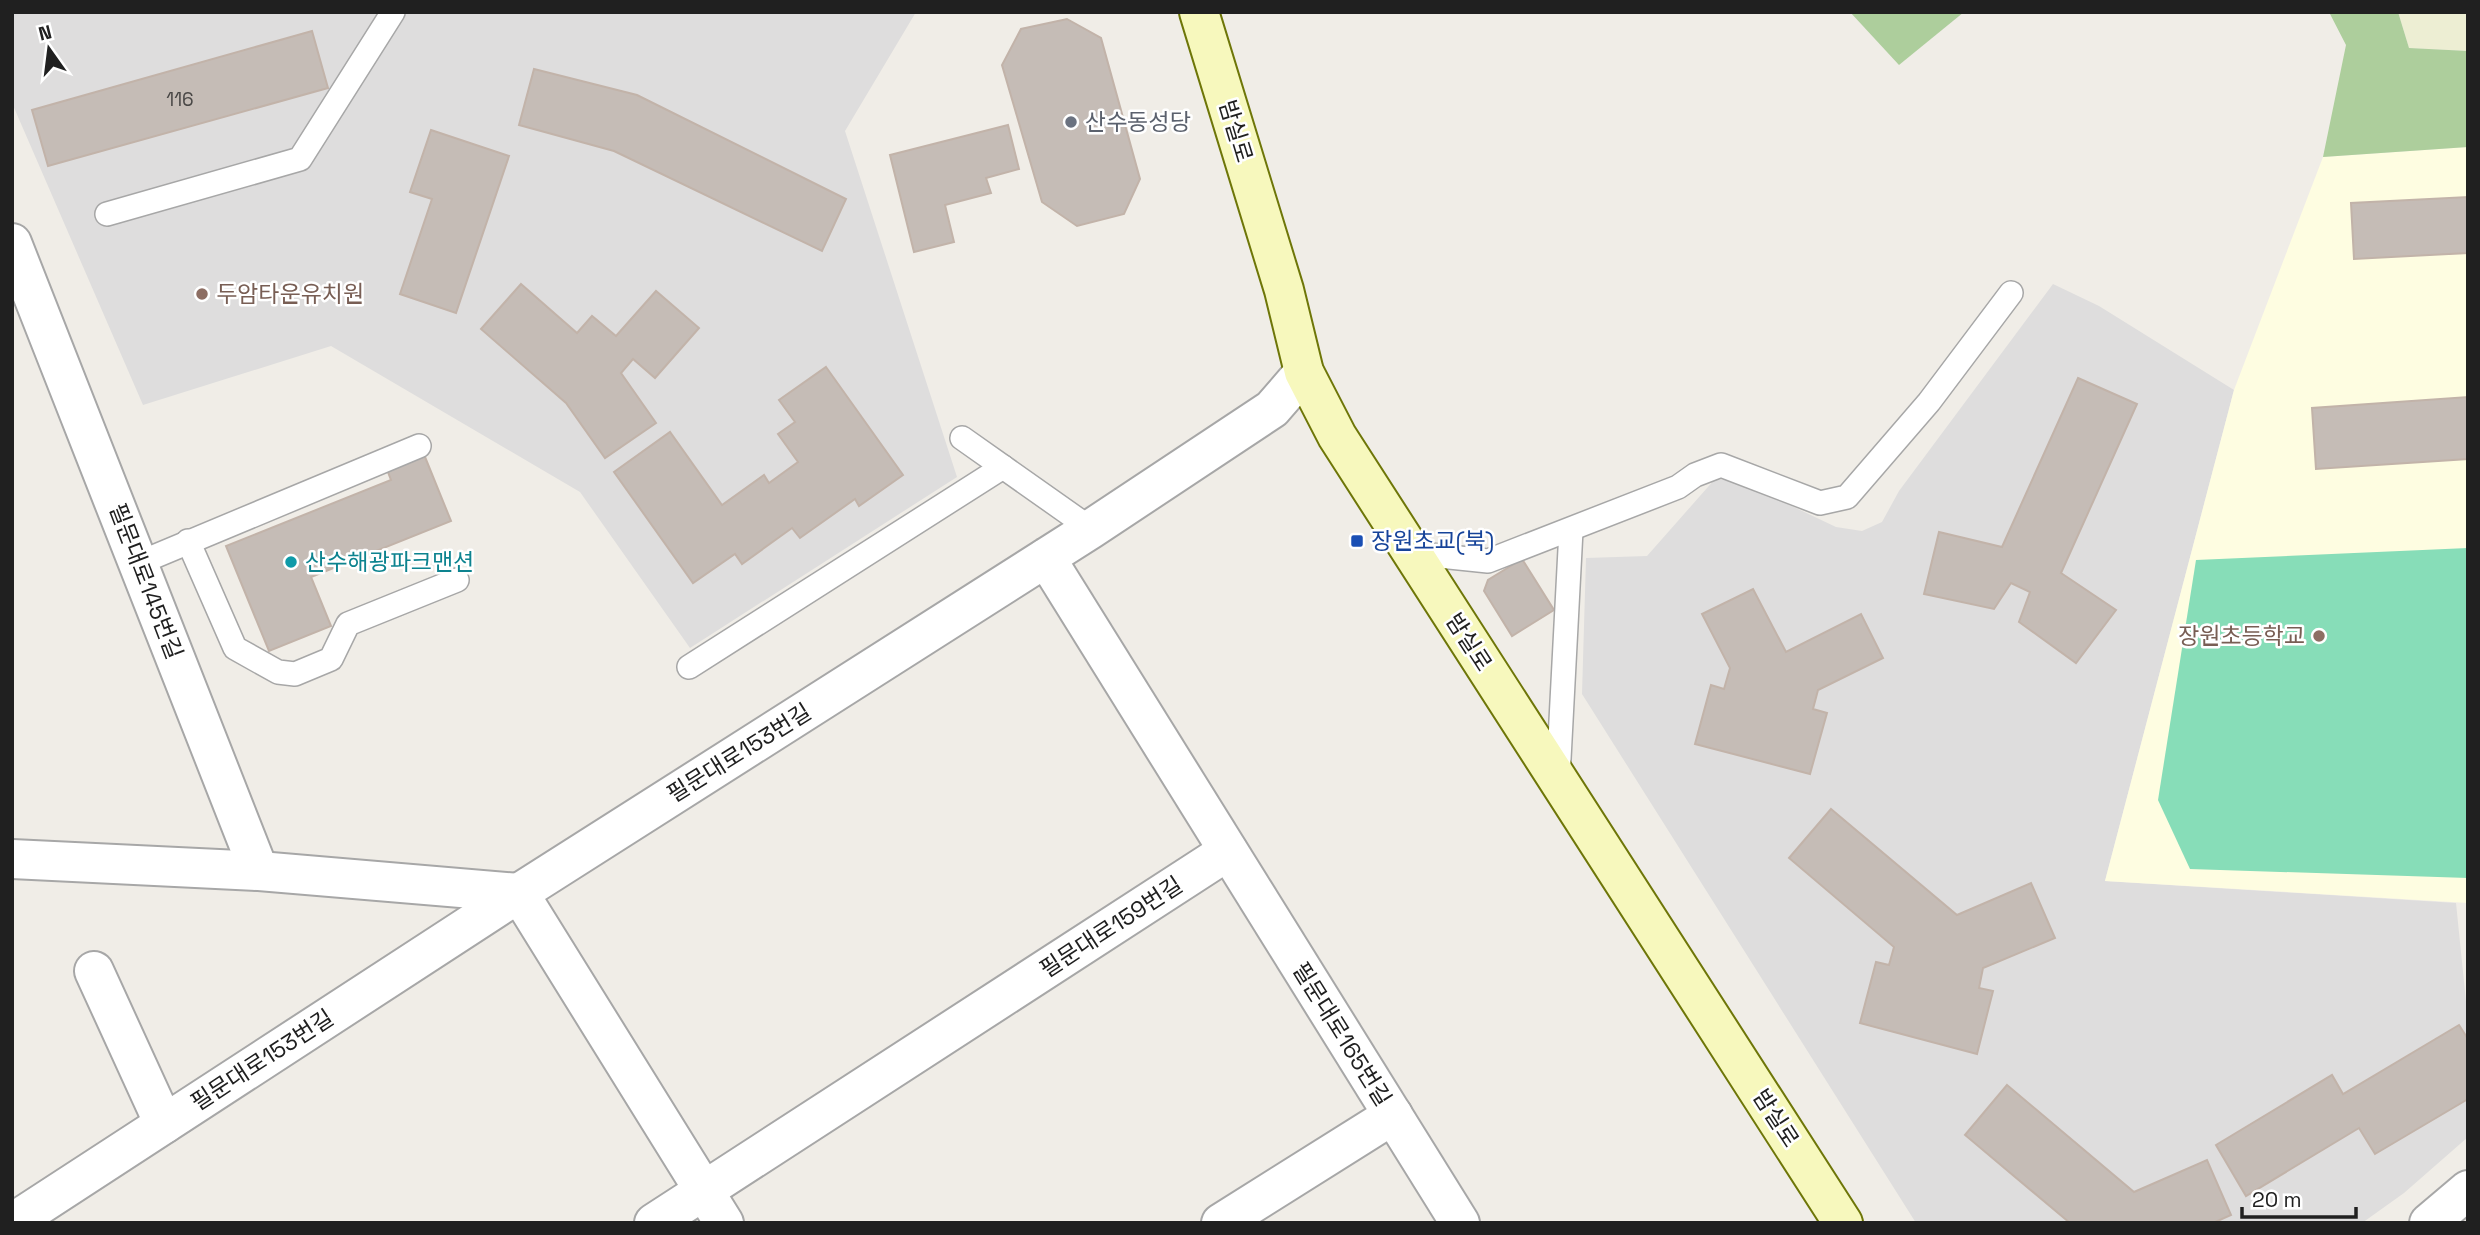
<svg xmlns="http://www.w3.org/2000/svg" width="2480" height="1235" viewBox="0 0 2480 1235" font-family="'Space Grotesk','Noto Sans KR',sans-serif">
  <style>
    .residential { fill: #dedddd }
    .education { fill: #fefde1 }
    .farmland { fill: #edeed3 }
    .forest { fill: #adce9c }
    .pitch { fill: #87ddb8 }
    .building { fill: #c5bcb6; stroke: #c2b3a9; stroke-width: 2 }
    .lines { fill: none; stroke-linecap: round; stroke-linejoin: round }
    .service-casing { stroke: #a7a7a7; stroke-width: 26 }
    .minor-casing { stroke: #a7a7a7; stroke-width: 42 }
    .tertiary-casing { stroke: #a7a7a7; stroke-width: 42 }
    .secondary-casing { stroke: #6e7608; stroke-width: 42 }
    .service { stroke: #fff; stroke-width: 23 }
    .minor { stroke: #fff; stroke-width: 38 }
    .tertiary { stroke: #fff; stroke-width: 38 }
    .secondary { stroke: #f7f8bd; stroke-width: 38 }
    .worship-dot { fill: #6b7280; stroke: #fff; stroke-width: 2.5 }
    .education-dot { fill: #8d6e63; stroke: #fff; stroke-width: 2.5 }
    .transit-dot { fill: #1a4fb4; stroke: #fff; stroke-width: 2.5 }
    .culture-dot { fill: #0f9aa8; stroke: #fff; stroke-width: 2.5 }
    .labels { text-anchor: middle; stroke-width: 5; stroke-linejoin: round; paint-order: stroke }
    .number-label { font-size: 19px; fill: #494746 }
    .worship-label { font-size: 23px; fill: #5b616d; stroke: #fff; text-anchor: start }
    .street-label { font-size: 23px; fill: #202020; stroke: #fff }
    .education-label { font-size: 23px; fill: #785e54; stroke: #fff; text-anchor: start }
    .transit-label { font-size: 23px; fill: #164399; stroke: #fff; text-anchor: start }
    .culture-label { font-size: 23px; fill: #0d838f; stroke: #fff; text-anchor: start }
  </style>
  <rect width="100%" height="100%" fill="#f0ede7"/>
  <g class="residential">
    <polygon points="12,12 916,12 845,131 957,477 690,648 580,492 331,346 143,405 12,103"/>
    <polygon points="2053,284 2099,306 2234,390 2105,881 2456,903 2468,1021 2468,1137 2404,1193 2362,1223 1916,1223 1582,694 1586,558 1647,556 1715,479 1741,482 1836,527 1862,531 1882,522 1899,491"/>
  </g>
  <polygon class="education" points="2468,147 2468,903 2105,881 2234,390 2323,157"/>
  <polygon class="farmland" points="2398,12 2468,12 2468,51 2409,48"/>
  <g class="forest">
    <polygon points="1850,12 1964,12 1899,65"/>
    <polygon points="2329,12 2398,12 2409,48 2468,51 2468,147 2323,157 2346,45"/>
  </g>
  <polygon class="pitch" points="2468,548 2468,878 2190,869 2158,800 2196,560"/>
  <g class="building">
    <polygon points="1067,19 1101,38 1140,179 1124,214 1077,226 1042,202 1002,65 1021,29"/>
    <polygon points="312,31 328,88 48,166 32,110"/>
    <polygon points="534,69 637,95 846,199 822,251 614,151 519,125"/>
    <polygon points="1008,125 1019,169 986,178 991,193 945,205 954,242 914,252 890,155"/>
    <polygon points="431,130 509,156 456,313 400,294 432,199 410,192"/>
    <polygon points="2468,197 2468,253 2354,259 2351,203"/>
    <polygon points="521,284 577,333 592,316 616,336 656,291 699,328 655,378 633,359 621,373 656,423 605,458 566,403 481,329"/>
    <polygon points="826,367 903,475 859,506 855,499 800,538 792,528 742,564 735,554 693,583 614,472 670,432 722,505 764,475 769,483 798,462 778,434 795,422 779,400"/>
    <polygon points="2078,378 2137,404 2061,573 2116,610 2076,663 2019,622 2030,592 2011,583 1994,609 1924,594 1939,532 2002,547"/>
    <polygon points="2468,397 2468,459 2316,469 2312,408"/>
    <polygon points="423,452 451,521 311,577 331,626 269,651 226,546 391,480 386,467"/>
    <polygon points="1522,559 1554,610 1512,636 1484,591 1488,580"/>
    <polygon points="1753,589 1786,652 1861,614 1883,658 1818,690 1813,709 1827,713 1810,774 1695,744 1711,685 1724,689 1730,668 1702,614"/>
    <polygon points="1831,809 1957,915 2031,883 2055,938 1983,968 1979,988 1993,991 1977,1054 1860,1023 1876,962 1889,965 1894,947 1789,858"/>
    <polygon points="2459,1025 2468,1039 2468,1099 2375,1154 2359,1128 2246,1196 2216,1145 2332,1075 2343,1094"/>
    <polygon points="2007,1085 2134,1192 2207,1160 2231,1215 2213,1223 2070,1223 1965,1135"/>
  </g>
  <g class="lines">
    <defs>
      <g id="service">
        <polyline points="107,214 300,159 393,12"/>
        <polyline points="962,438 1091,529"/>
        <polyline points="188,541 235,648 278,672 295,674 331,659 348,624 457,580"/>
        <polyline points="1411,553 1488,561 1678,487 1695,475 1721,465 1820,503 1847,497 1929,402 2011,293"/>
        <polyline points="139,563 419,446"/>
        <polyline points="689,667 1003,467"/>
        <polyline points="1558,778 1571,530"/>
      </g>
      <g id="minor">
        <polyline points="12,243 259,871"/>
        <polyline points="1046,558 1460,1223"/>
        <polyline points="12,859 259,871 519,893 724,1223"/>
        <polyline points="94,971 164,1124"/>
        <polyline points="12,1223 519,893 1091,529 1272,409 1304,372"/>
        <polyline points="654,1223 1228,851"/>
        <polyline points="1221,1223 1393,1115"/>
      </g>
      <polyline id="tertiary" points="2429,1223 2468,1190"/>
      <polyline id="secondary" points="1199,12 1284,290 1304,372 1337,436 1843,1223"/>
    </defs>
    <use href="#service" class="service-casing"/>
    <use href="#minor" class="minor-casing"/>
    <use href="#tertiary" class="tertiary-casing"/>
    <use href="#secondary" class="secondary-casing"/>
    <use href="#service" class="service"/>
    <use href="#minor" class="minor"/>
    <use href="#tertiary" class="tertiary"/>
    <use href="#secondary" class="secondary"/>
  </g>
  <circle class="worship-dot" cx="1071" cy="122" r="7"/>
  <g class="education-dot">
    <circle cx="202" cy="294" r="7"/>
    <circle cx="2319" cy="636" r="7"/>
  </g>
  <rect class="transit-dot" x="1350" y="534" width="14" height="14" rx="3.5"/>
  <circle class="culture-dot" cx="291" cy="562" r="7"/>
  <g class="labels">
    <g class="number-label">
      <text x="180" y="106">116</text>
    </g>
    <g class="worship-label">
      <text x="1085" y="130">산수동성당</text>
    </g>
    <g class="street-label">
      <text transform="translate(1236 131) rotate(73)" y="8">밤실로</text>
      <text transform="translate(146 581) rotate(69)" y="8">필문대로145번길</text>
      <text transform="translate(1469 642) rotate(57)" y="8">밤실로</text>
      <text transform="translate(739 753) rotate(-32)" y="8">필문대로153번길</text>
      <text transform="translate(1111 927) rotate(-33)" y="8">필문대로159번길</text>
      <text transform="translate(1342 1034) rotate(58)" y="8">필문대로165번길</text>
      <text transform="translate(262 1060) rotate(-33)" y="8">필문대로153번길</text>
      <text transform="translate(1776 1118) rotate(57)" y="8">밤실로</text>
    </g>
    <g class="education-label">
      <text x="216" y="302">두암타운유치원</text>
      <text x="2305" y="644" text-anchor="end">장원초등학교</text>
    </g>
    <g class="transit-label">
      <text x="1371" y="549">장원초교(북)</text>
    </g>
    <g class="culture-label">
      <text x="305" y="570">산수해광파크맨션</text>
    </g>
  </g>
  <rect width="2480" height="1235" fill="none" stroke="#202020" stroke-width="28"/>
  <g transform="translate(49 49) rotate(346)" stroke="#ffffff" stroke-width="5" paint-order="stroke">
  <path d="M0-5L12 26L0 18L-12 26Z" fill="#202020"/>
  <text y="-10" font-size="19" font-weight="bold" text-anchor="middle" fill="#202020">N</text>
  </g>
  <path d="M2242 1207v10h114v-10" fill="none" stroke="#202020" stroke-width="3.5"/>
  <text x="2252" y="1207" font-size="21" fill="#202020" stroke="#ffffff" stroke-width="5" paint-order="stroke">20 m</text>
</svg>
